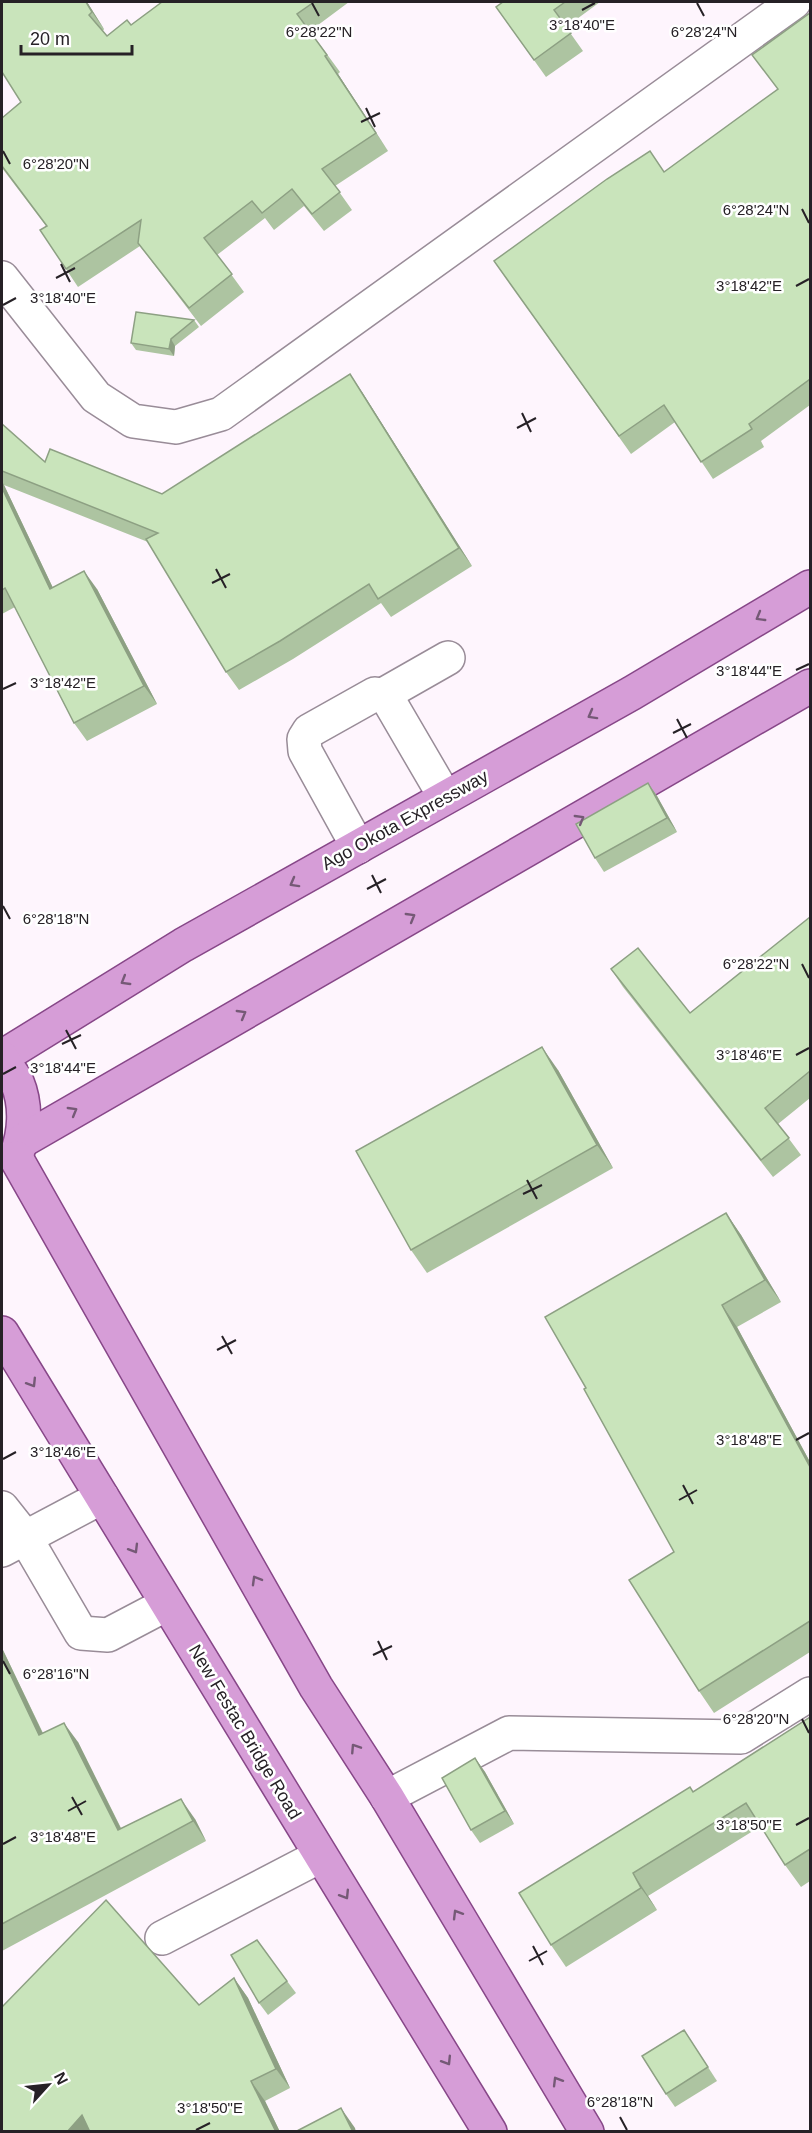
<svg xmlns="http://www.w3.org/2000/svg" width="812" height="2133" viewBox="0 0 812 2133" font-family="Helvetica,sans-serif">
  <style>
    .lines { fill: none; stroke-linecap: round; stroke-linejoin: round }
    .minor-casing { stroke: #998c98; stroke-width: 36 }
    .major-casing { stroke: #874788; stroke-width: 36 }
    .minor { stroke: #fff; stroke-width: 33 }
    .major { stroke: #d69dd7; stroke-width: 33 }
    .wall { fill: #adc4a1 }
    .shaded-wall { fill: #8da083 }
    .building { fill: #c9e4bb; stroke: #8da083; stroke-width: 1.5 }
    .oneway { stroke: #755976 }
    .ticks { fill: none; stroke: #262126; stroke-width: 2 }
    .labels { text-anchor: middle; stroke-width: 5; stroke-linejoin: round; paint-order: stroke }
    .street-label { font-size: 18px; fill: #262126; stroke: #fff }
    .ticks-label { font-size: 15px; text-anchor: middle; fill: #262126; stroke: #fff; stroke-width: 5; stroke-linejoin: round; paint-order: stroke }
  </style>
  <rect width="100%" height="100%" fill="#fef5fd"/>
  <g class="lines">
    <defs>
      <g id="minor">
        <polyline points="2,278 96,397 133,421 176,427 221,414 794,2"/>
        <polyline points="383,695 448,658"/>
        <polyline points="358,847 305,751 304,739 309,731 375,694 383,695 389,701 445,797"/>
        <polyline points="2,1508 25,1537 81,1633 108,1635 167,1604"/>
        <polyline points="2,1550 102,1497"/>
        <polyline points="387,1797 509,1733 741,1737 810,1694"/>
        <polyline points="162,1938 320,1856"/>
      </g>
      <g id="major">
        <polyline points="2,1057 183,945 632,693 810,587"/>
        <path d="M2,1058C6,1066 13,1074 17,1082C27,1106 25,1133 16,1156"/>
        <polyline points="22,1141 810,686"/>
        <polyline points="16,1158 316,1687 387,1797 587,2132"/>
        <polyline points="2,1333 490,2132"/>
      </g>
    </defs>
    <use href="#minor" class="minor-casing"/>
    <use href="#major" class="major-casing"/>
    <use href="#minor" class="minor"/>
    <use href="#major" class="major"/>
  </g>
  <g class="wall">
    <polygon points="2,2 87,2 104,29 103,31 107,36 131,25 162,2 349,2 310,31 340,72 338,74 388,151 335,186 352,210 324,231 304,206 274,230 265,218 217,255 244,292 201,326 140,246 78,287 66,269 46,226 2,168 2,118 21,102"/>
    <polygon points="503,2 600,2 566,27 583,51 546,77 496,7"/>
    <polygon points="810,13 810,405 761,441 764,447 713,479 675,422 631,454 494,261 664,172 777,90"/>
    <polygon points="194,320 199,327 175,346 174,356 136,350 131,343"/>
    <polygon points="362,392 472,566 391,617 381,603 293,659 239,690 226,672 148,542 4,485 53,588 97,589 157,704 87,741 74,723 15,607 2,614 2,424 45,462 162,494"/>
    <polygon points="648,783 657,796 677,832 604,872 595,858"/>
    <polygon points="810,917 810,1098 778,1124 801,1155 773,1177 623,987 611,969 690,1013"/>
    <polygon points="558,1070 613,1168 427,1273 411,1250"/>
    <polygon points="726,1213 741,1235 781,1302 737,1327 810,1462 810,1652 714,1713 699,1691 674,1552 586,1388"/>
    <polygon points="2,1648 43,1733 78,1742 121,1828 195,1819 206,1841 2,1951"/>
    <polygon points="810,1717 810,1881 801,1887 785,1865 761,1826 648,1896 657,1910 566,1967 551,1945 693,1792"/>
    <polygon points="475,1758 485,1772 514,1824 480,1843 471,1830"/>
    <polygon points="234,1978 248,1998 290,2088 265,2101 280,2132 2,2132 199,2005"/>
    <polygon points="287,1981 296,1993 268,2015 259,2003"/>
    <polygon points="693,2044 717,2081 675,2107 666,2094"/>
  </g>
  <g class="shaded-wall">
    <polygon points="86,2 87,2 104,29 92,12"/>
    <polygon points="325,56 338,74 388,151 376,133"/>
    <polygon points="171,339 175,346 174,356 169,349"/>
    <polygon points="350,374 362,392 472,566 459,548"/>
    <polygon points="2,481 4,485 62,607 50,589 2,488"/>
    <polygon points="84,571 97,589 157,704 144,686"/>
    <polygon points="648,783 657,796 677,832 667,818"/>
    <polygon points="542,1047 558,1070 613,1168 597,1145"/>
    <polygon points="726,1213 741,1235 781,1302 765,1280"/>
    <polygon points="722,1305 737,1327 810,1462 810,1468"/>
    <polygon points="2,1648 53,1755 39,1735 2,1657"/>
    <polygon points="64,1723 78,1742 131,1849 118,1830"/>
    <polygon points="475,1758 485,1772 514,1824 505,1811"/>
    <polygon points="181,1799 195,1819 206,1841 193,1821"/>
    <polygon points="633,1873 648,1896 657,1910 641,1888"/>
    <polygon points="234,1978 248,1998 290,2088 276,2069"/>
    <polygon points="251,2081 265,2101 280,2132 276,2132"/>
    <polygon points="341,2108 355,2128 356,2132 353,2132"/>
    <polygon points="82,2115 94,2132 67,2132"/>
  </g>
  <g class="building">
    <polygon points="2,2 86,2 92,12 89,15 107,36 127,20 131,25 162,2 314,2 297,14 327,55 325,56 376,133 322,169 340,192 312,214 292,189 262,213 252,201 204,238 232,274 189,308 138,243 141,220 66,269 40,230 47,226 2,166 2,118 21,102 2,72"/>
    <polygon points="503,2 565,2 554,10 571,33 534,60 496,7"/>
    <polygon points="810,13 810,379 749,424 752,429 701,462 664,405 619,436 494,261 607,179 650,151 664,172 778,89 752,55"/>
    <polygon points="136,312 194,320 171,339 169,349 131,343"/>
    <polygon points="350,374 459,548 378,599 369,584 280,641 226,672 146,539 158,533 2,471 2,424 45,462 50,449 162,494"/>
    <polygon points="2,488 50,589 84,571 144,686 74,723 5,588 2,590"/>
    <polygon points="648,783 667,818 595,858 576,824"/>
    <polygon points="810,917 810,1071 765,1108 789,1138 761,1160 611,969 638,948 690,1013"/>
    <polygon points="542,1047 597,1145 411,1250 356,1151"/>
    <polygon points="726,1213 765,1280 722,1305 810,1467 810,1621 699,1691 629,1580 674,1552 584,1389 586,1388 545,1317"/>
    <polygon points="2,1657 39,1735 64,1723 118,1830 181,1799 193,1821 2,1924"/>
    <polygon points="810,1717 810,1849 785,1865 746,1803 633,1873 641,1888 551,1945 519,1893 690,1787 693,1792"/>
    <polygon points="475,1758 505,1811 471,1830 442,1778"/>
    <polygon points="106,1900 199,2005 234,1978 276,2069 251,2081 276,2132 90,2132 82,2115 67,2132 2,2132 2,2007"/>
    <polygon points="257,1940 287,1981 259,2003 231,1955"/>
    <polygon points="684,2030 708,2067 666,2094 642,2056"/>
    <polygon points="341,2108 353,2132 295,2132"/>
  </g>
  <defs><path id="oneway-chevron" d="M-2-3.5L2.5 0L-2 3.5" fill="none" stroke-width="1.6" stroke-linecap="round" stroke-linejoin="round" transform="scale(1.5)"/></defs>
  <g class="oneway">
    <use href="#oneway-chevron" transform="translate(760 617) rotate(150)"/>
    <use href="#oneway-chevron" transform="translate(592 715) rotate(151)"/>
    <use href="#oneway-chevron" transform="translate(580 819) rotate(-30)"/>
    <use href="#oneway-chevron" transform="translate(294 883) rotate(151)"/>
    <use href="#oneway-chevron" transform="translate(411 917) rotate(-30)"/>
    <use href="#oneway-chevron" transform="translate(125 981) rotate(149)"/>
    <use href="#oneway-chevron" transform="translate(242 1014) rotate(-30)"/>
    <use href="#oneway-chevron" transform="translate(73 1111) rotate(-30)"/>
    <use href="#oneway-chevron" transform="translate(32 1383) rotate(58)"/>
    <use href="#oneway-chevron" transform="translate(134 1549) rotate(59)"/>
    <use href="#oneway-chevron" transform="translate(256 1580) rotate(-120)"/>
    <use href="#oneway-chevron" transform="translate(355 1748) rotate(-123)"/>
    <use href="#oneway-chevron" transform="translate(345 1895) rotate(58)"/>
    <use href="#oneway-chevron" transform="translate(457 1914) rotate(-121)"/>
    <use href="#oneway-chevron" transform="translate(447 2061) rotate(58)"/>
    <use href="#oneway-chevron" transform="translate(557 2081) rotate(-121)"/>
  </g>
  <path class="ticks" d="M312,3L319,16M697,3L704,16M582,10L595,3M366,108L375,127M361,122L380,113M3,151L10,164M802,209L809,223M61,264L70,282M56,278L75,268M796,286L809,279M3,305L16,298M522,413L531,432M517,428L536,418M216,569L226,588M212,583L230,574M796,670L809,664M3,689L16,683M677,719L687,738M673,733L691,724M372,875L381,893M367,889L386,879M3,906L10,919M802,964L809,978M66,1030L76,1049M62,1044L81,1035M796,1055L809,1048M3,1074L16,1067M527,1180L537,1199M523,1194L542,1185M222,1336L232,1354M217,1350L236,1340M796,1440L809,1433M3,1459L16,1452M683,1485L693,1504M679,1500L697,1490M378,1641L387,1660M373,1655L392,1646M3,1661L10,1674M802,1719L809,1733M72,1797L82,1815M68,1811L86,1801M796,1825L809,1818M3,1844L16,1837M533,1946L543,1965M529,1961L547,1951M620,2117L627,2130M196,2130L210,2123"/>
  <g class="labels">
    <g class="street-label">
      <text transform="translate(405 820) rotate(-29)" y="6">Ago Okota Expressway</text>
      <text transform="translate(245 1732) rotate(59)" y="6">New Festac Bridge Road</text>
    </g>
  </g>
  <g class="ticks-label">
    <text x="582" y="30">3°18'40"E</text>
    <text x="319" y="37">6°28'22"N</text>
    <text x="704" y="37">6°28'24"N</text>
    <text x="56" y="169">6°28'20"N</text>
    <text x="756" y="215">6°28'24"N</text>
    <text x="749" y="291">3°18'42"E</text>
    <text x="63" y="303">3°18'40"E</text>
    <text x="749" y="676">3°18'44"E</text>
    <text x="63" y="688">3°18'42"E</text>
    <text x="56" y="924">6°28'18"N</text>
    <text x="756" y="969">6°28'22"N</text>
    <text x="749" y="1060">3°18'46"E</text>
    <text x="63" y="1073">3°18'44"E</text>
    <text x="749" y="1445">3°18'48"E</text>
    <text x="63" y="1457">3°18'46"E</text>
    <text x="56" y="1679">6°28'16"N</text>
    <text x="756" y="1724">6°28'20"N</text>
    <text x="749" y="1830">3°18'50"E</text>
    <text x="63" y="1842">3°18'48"E</text>
    <text x="620" y="2107">6°28'18"N</text>
    <text x="210" y="2113">3°18'50"E</text>
  </g>
  <rect width="812" height="2133" fill="none" stroke="#262126" stroke-width="6"/>
  <g transform="translate(48 2085) rotate(63)" stroke="#ffffff" stroke-width="4.5" paint-order="stroke">
  <path d="M0-4.5L10 22L0 15L-10 22Z" fill="#262126"/>
  <text y="-9" font-size="16" font-weight="bold" text-anchor="middle" fill="#262126">N</text>
  </g>
  <path d="M21 45v9h111v-9" fill="none" stroke="#262126" stroke-width="3"/>
  <text x="30" y="45" font-size="18" fill="#262126" stroke="#ffffff" stroke-width="4.5" paint-order="stroke">20 m</text>
</svg>
